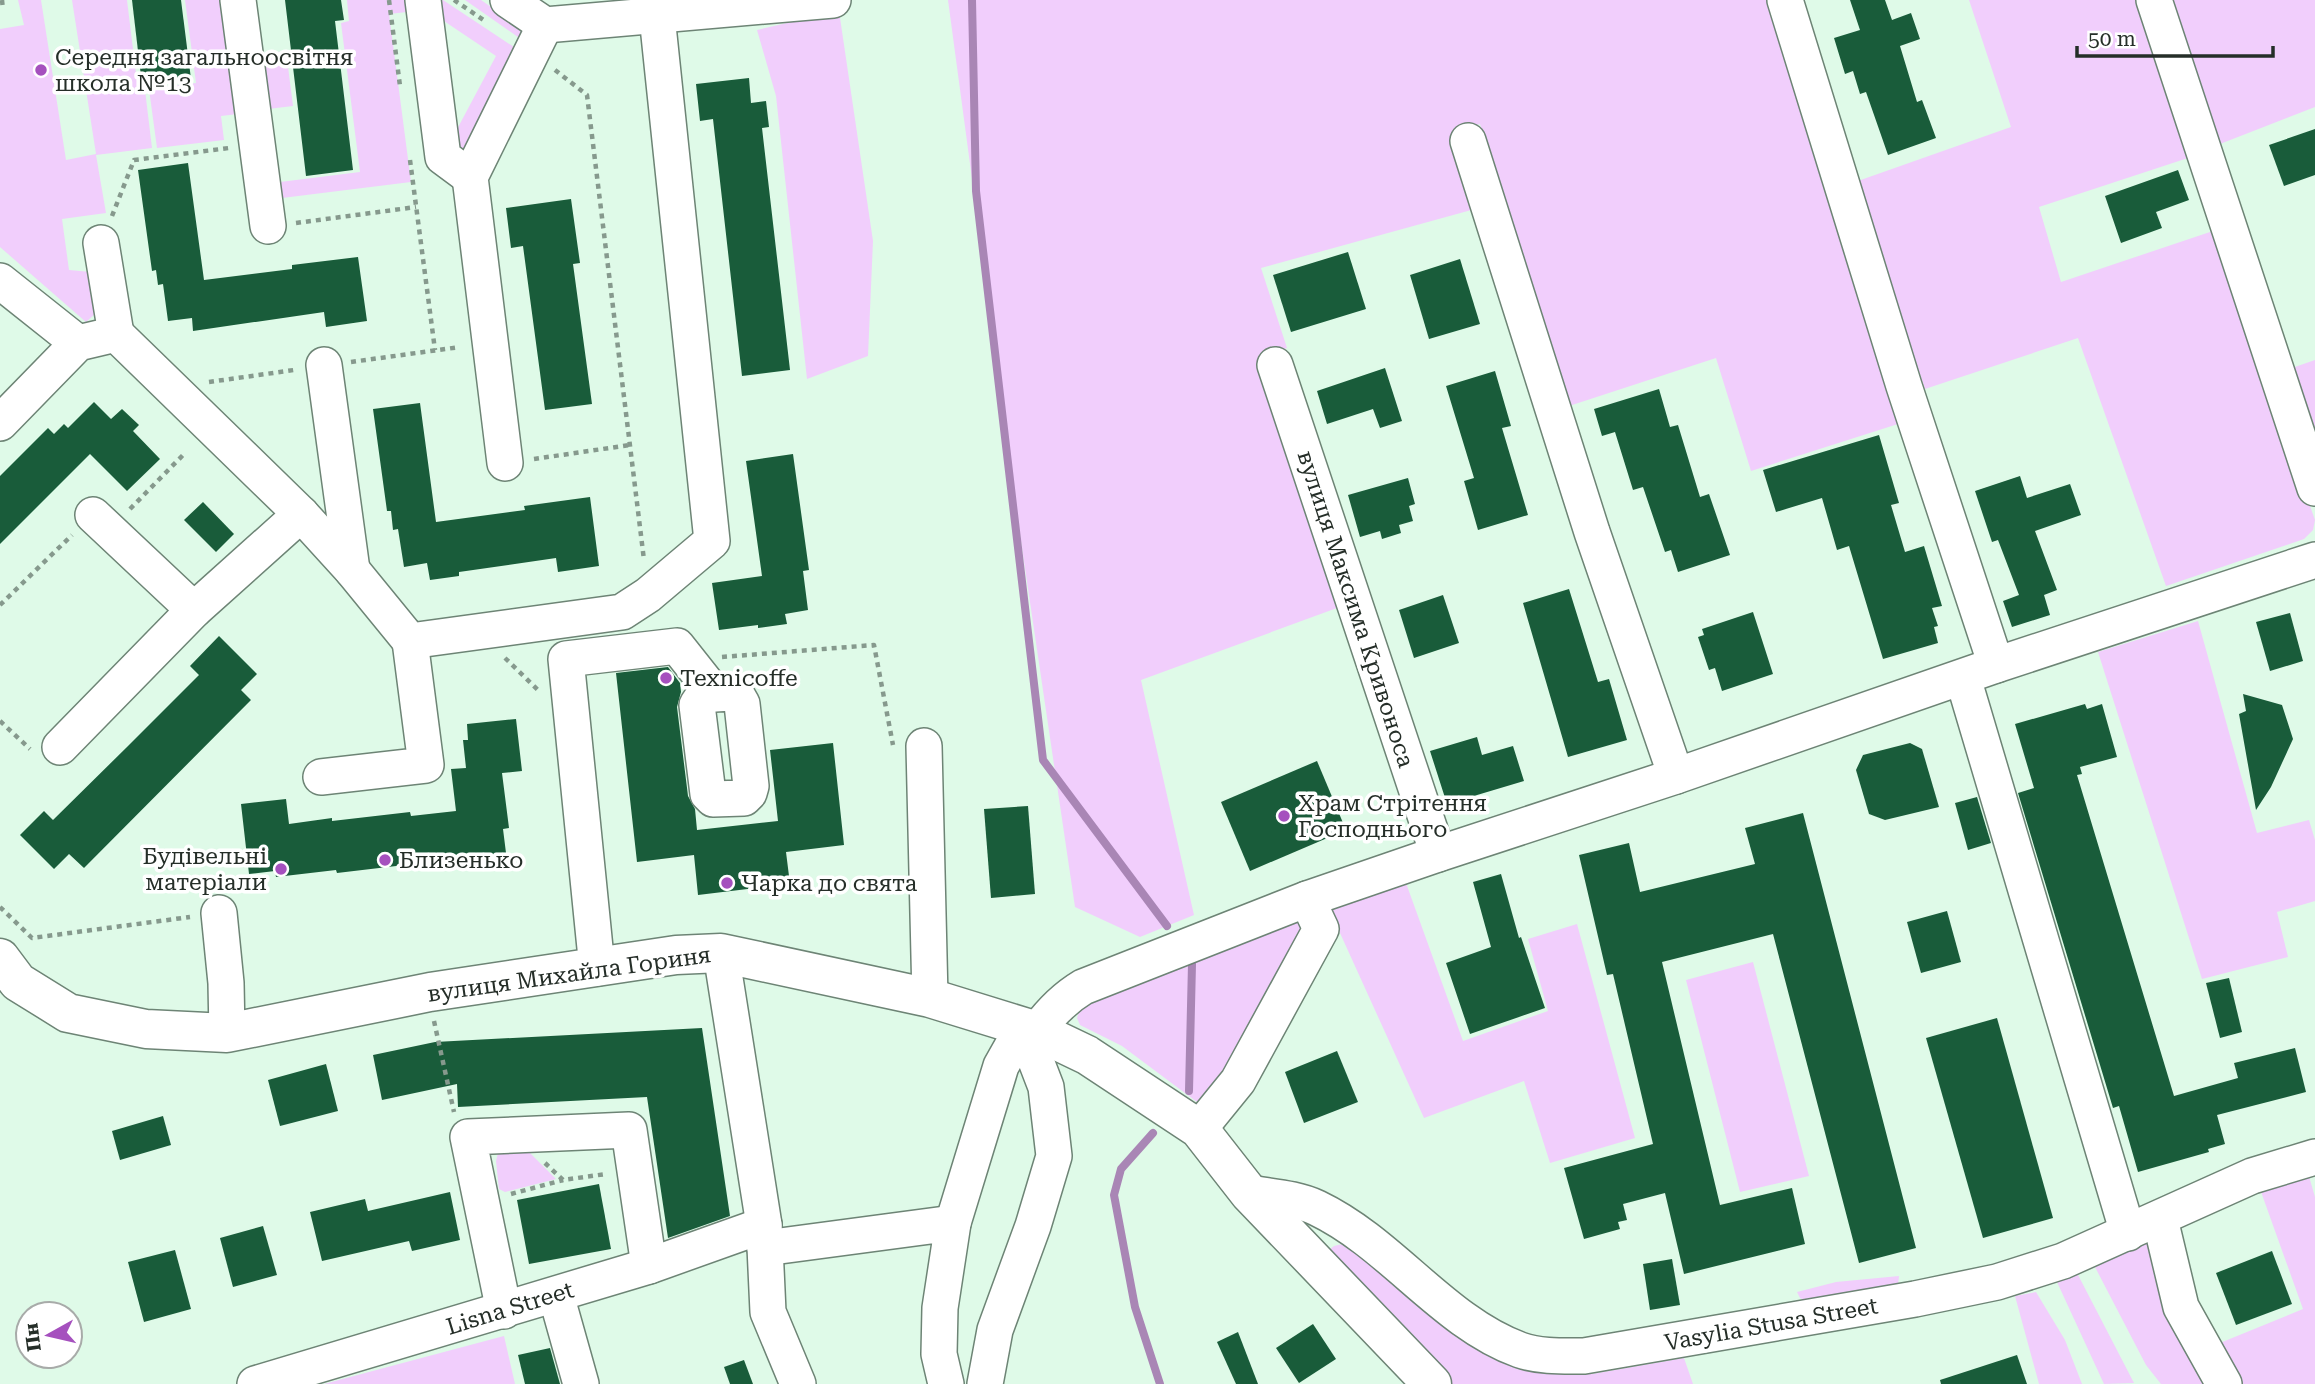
<svg xmlns="http://www.w3.org/2000/svg" width="2315" height="1384" viewBox="0 0 2315 1384" font-family="'Roboto Serif',serif">
  <style>
    .green { fill: #f1cefc }
    .lines { fill: none; stroke-linecap: round; stroke-linejoin: round }
    .stream { stroke: #a986b5; stroke-width: 8 }
    .building { fill: #195c3a }
    .minor-casing { stroke: #6d8475; stroke-width: 38 }
    .major-casing { stroke: #6d8475; stroke-width: 41 }
    .path { stroke: #86998d; stroke-width: 4.5; stroke-dasharray: 5 5; stroke-linecap: butt }
    .minor { stroke: #fff; stroke-width: 35 }
    .major { stroke: #fff; stroke-width: 38 }
    .poi-dot { fill: #a550be; stroke: #fff; stroke-width: 2.5 }
    .labels { text-anchor: middle; stroke-width: 7; stroke-linejoin: round; paint-order: stroke }
    .poi-label { font-size: 23px; fill: #252e28; stroke: #fff; text-anchor: start }
    .street-label { font-size: 23px; fill: #252e28; stroke: #fff }
  </style>
  <rect width="100%" height="100%" fill="#dffae8"/>
  <g class="green">
    <polygon points="18,0 41,0 66,160 96,154 72,0 127,0 138,90 145,90 152,148 96,155 106,213 62,219 69,270 91,272 96,313 86,322 0,247 0,29 24,25"/>
    <polygon points="185,0 224,0 238,114 221,116 224,140 157,148 149,89 196,83"/>
    <polygon points="347,0 411,0 407,12 389,14 411,182 282,198 280,182 360,172 341,23 349,21"/>
    <polygon points="436,0 443,0 523,53 468,152 456,144 455,133 496,56 438,17"/>
    <polygon points="465,0 481,0 521,28 525,42"/>
    <polygon points="948,0 1772,0 1902,405 1898,424 1751,471 1716,358 1566,407 1480,124 1452,133 1475,209 1261,268 1287,348 1257,359 1337,608 1141,680 1194,915 1140,937 1075,907 1017,514"/>
    <polygon points="1969,0 2139,0 2188,158 2039,207 2061,282 2213,231 2315,520 2313,530 2304,539 2166,586 2078,338 1925,389 1855,182 2011,127"/>
    <polygon points="2171,0 2315,0 2315,107 2220,144"/>
    <polygon points="839,11 873,241 868,356 807,379 776,96 757,30"/>
    <polygon points="286,51 293,106 268,109 261,54"/>
    <polygon points="2315,360 2315,453 2289,369"/>
    <polygon points="2198,621 2257,833 2309,820 2315,840 2315,901 2277,912 2288,957 2202,979 2098,652"/>
    <polygon points="1406,883 1463,1041 1548,1011 1528,939 1577,924 1635,1138 1550,1163 1524,1081 1424,1118 1330,911"/>
    <polygon points="1304,912 1308,933 1235,1079 1201,1105 1122,1046 1080,1025 1077,1018 1079,1012 1092,998"/>
    <polygon points="1753,962 1809,1176 1740,1192 1686,980"/>
    <polygon points="517,1140 556,1179 505,1192 499,1189 496,1161 499,1149"/>
    <polygon points="2308,1173 2315,1197 2315,1384 2237,1384 2215,1345 2303,1309 2260,1189"/>
    <polygon points="2153,1238 2213,1384 2161,1384 2146,1365 2095,1267"/>
    <polygon points="1347,1243 1536,1367 1592,1374 1684,1358 1693,1384 1449,1384 1329,1250 1334,1246"/>
    <polygon points="2077,1273 2134,1383 2104,1384 2057,1282"/>
    <polygon points="1899,1276 1898,1285 1807,1301 1800,1298 1797,1292 1836,1282"/>
    <polygon points="2036,1292 2065,1340 2082,1384 2039,1384 2015,1296"/>
    <polygon points="504,1336 515,1384 324,1384"/>
  </g>
  <g class="lines">
    <g class="stream">
      <polyline points="972,0 976,191 1043,760 1167,926"/>
      <polyline points="1189,1091 1192,964"/>
      <polyline points="1153,1133 1121,1169 1114,1195 1135,1307 1160,1384"/>
    </g>
  </g>
  <g class="building">
    <polygon points="132,0 181,0 191,79 142,85"/>
    <polygon points="285,0 341,0 344,20 335,21 353,170 306,176"/>
    <polygon points="1850,0 1885,0 1892,20 1911,13 1920,39 1900,46 1917,102 1922,100 1936,138 1888,155 1866,92 1860,94 1853,71 1845,74 1834,38 1860,30"/>
    <polygon points="749,78 751,103 766,101 769,127 762,128 790,370 742,376 713,119 700,121 696,84"/>
    <polygon points="2315,129 2315,175 2284,186 2269,145"/>
    <polygon points="188,163 204,280 292,269 292,265 358,257 367,321 326,327 324,312 193,331 192,318 168,321 163,284 158,285 156,270 152,271 138,170"/>
    <polygon points="2178,170 2189,200 2156,212 2162,228 2121,243 2105,196"/>
    <polygon points="571,199 580,263 573,264 592,404 545,410 523,246 511,248 506,208"/>
    <polygon points="1348,252 1366,309 1291,332 1273,275"/>
    <polygon points="1460,259 1480,324 1429,339 1410,275"/>
    <polygon points="1385,368 1402,421 1380,428 1373,409 1327,424 1317,391"/>
    <polygon points="1495,371 1511,426 1502,428 1528,515 1478,530 1464,481 1474,478 1446,386"/>
    <polygon points="1659,389 1670,427 1678,425 1700,497 1709,494 1730,555 1678,572 1671,550 1665,552 1643,487 1633,490 1615,432 1602,436 1594,409"/>
    <polygon points="94,402 111,419 122,409 139,425 133,431 160,459 127,491 90,454 0,544 0,476 48,428 54,434 64,424 68,428"/>
    <polygon points="420,403 436,522 525,510 524,506 590,497 599,566 558,572 556,558 459,572 459,576 430,580 427,563 404,567 398,529 393,530 391,511 387,511 373,409"/>
    <polygon points="1879,435 1899,503 1891,505 1905,552 1924,546 1942,606 1932,608 1938,626 1934,627 1938,643 1883,659 1849,546 1837,550 1822,498 1776,512 1763,470"/>
    <polygon points="793,454 809,570 803,571 808,610 785,614 787,624 758,628 758,625 719,630 712,583 762,576 746,461"/>
    <polygon points="2020,476 2027,498 2070,484 2081,515 2035,531 2057,590 2044,595 2050,615 2012,627 2003,601 2019,595 1998,540 1992,542 1975,491"/>
    <polygon points="1408,478 1415,504 1409,506 1413,521 1399,525 1401,533 1382,539 1380,531 1360,537 1348,495"/>
    <polygon points="203,502 234,534 216,552 184,520"/>
    <polygon points="1569,589 1598,682 1609,679 1627,740 1568,757 1523,603"/>
    <polygon points="1443,595 1459,643 1414,658 1399,610"/>
    <polygon points="1753,612 1773,674 1722,691 1715,668 1709,670 1698,637 1704,635 1702,629"/>
    <polygon points="2290,613 2303,661 2270,671 2256,622"/>
    <polygon points="219,636 257,674 241,690 251,700 84,868 69,854 54,869 20,835 44,811 53,820 127,747 199,675 190,666"/>
    <polygon points="668,667 680,683 681,692 677,707 688,796 695,809 697,830 778,821 770,750 833,743 844,845 786,852 790,884 698,895 694,855 637,862 616,673"/>
    <polygon points="2243,694 2282,705 2293,739 2271,787 2256,810 2239,714 2246,711"/>
    <polygon points="2085,704 2087,709 2102,704 2117,757 2080,767 2082,774 2077,775 2174,1096 2238,1078 2234,1063 2295,1048 2306,1092 2217,1115 2225,1144 2208,1149 2209,1152 2138,1172 2119,1106 2113,1108 2018,793 2034,788 2015,724"/>
    <polygon points="516,719 522,771 502,773 509,828 503,829 506,853 337,873 336,870 276,877 275,871 249,874 241,804 286,799 289,824 332,818 332,821 410,812 411,816 456,811 451,769 466,768 463,740 468,740 467,724"/>
    <polygon points="1477,737 1482,755 1513,746 1524,781 1447,804 1430,751"/>
    <polygon points="1910,743 1922,749 1939,807 1885,820 1869,814 1856,770 1863,755"/>
    <polygon points="1317,761 1346,830 1250,871 1221,802"/>
    <polygon points="1977,797 1991,843 1968,850 1955,803"/>
    <polygon points="1028,806 1035,894 991,898 984,809"/>
    <polygon points="1803,813 1916,1248 1859,1263 1773,934 1662,962 1720,1205 1792,1188 1805,1244 1684,1274 1665,1193 1623,1204 1627,1220 1618,1222 1620,1229 1584,1239 1564,1168 1653,1144 1613,974 1607,975 1579,855 1629,843 1640,892 1755,864 1745,828"/>
    <polygon points="1501,874 1519,938 1521,937 1545,1008 1470,1034 1446,963 1491,947 1473,882"/>
    <polygon points="1947,911 1961,962 1921,973 1907,922"/>
    <polygon points="2229,978 2242,1032 2220,1038 2206,983"/>
    <polygon points="1997,1018 2053,1218 1983,1238 1926,1038"/>
    <polygon points="702,1028 730,1216 668,1238 647,1097 458,1107 457,1084 382,1100 373,1055 435,1042"/>
    <polygon points="1337,1051 1358,1102 1304,1123 1285,1072"/>
    <polygon points="326,1064 338,1111 280,1126 268,1080"/>
    <polygon points="163,1116 171,1145 120,1160 112,1131"/>
    <polygon points="599,1184 611,1249 529,1264 517,1200"/>
    <polygon points="450,1192 460,1240 412,1251 409,1241 322,1261 310,1212 365,1199 368,1211"/>
    <polygon points="263,1226 277,1275 233,1287 220,1238"/>
    <polygon points="175,1250 191,1309 144,1322 128,1262"/>
    <polygon points="2272,1251 2292,1304 2236,1325 2216,1273"/>
    <polygon points="1672,1259 1680,1305 1650,1310 1643,1264"/>
    <polygon points="1313,1324 1336,1359 1299,1383 1276,1348"/>
    <polygon points="1238,1332 1258,1384 1236,1384 1217,1342"/>
    <polygon points="550,1348 560,1384 525,1384 518,1355"/>
    <polygon points="2017,1355 2027,1384 1941,1384 1940,1380"/>
    <polygon points="744,1360 753,1384 730,1384 724,1367"/>
  </g>
  <g class="lines">
    <defs>
      <g id="minor">
        <polyline points="238,0 268,226"/>
        <polyline points="423,0 443,157 470,177"/>
        <polyline points="508,0 545,25 833,0"/>
        <polyline points="1785,0 1904,386 1996,665"/>
        <polyline points="2154,0 2315,488"/>
        <polyline points="1468,141 1592,532 1676,776"/>
        <polyline points="101,243 116,334"/>
        <polyline points="0,281 78,343"/>
        <polyline points="324,365 352,570"/>
        <polyline points="1275,365 1438,854"/>
        <polyline points="0,423 78,343 116,334 301,514 352,570 410,641 622,612 648,595 712,541 657,16"/>
        <polyline points="505,463 470,177 545,25"/>
        <polyline points="93,515 194,610"/>
        <polyline points="1963,678 2128,1233"/>
        <polyline points="924,746 930,998"/>
        <polyline points="60,747 194,610 301,514"/>
        <polyline points="321,777 426,765 410,641"/>
        <polyline points="219,913 226,983 227,1033"/>
        <polyline points="721,953 764,1225 768,1312 798,1384"/>
        <polyline points="597,968 566,659 677,646 715,694 731,693 738,697 742,704 751,786 749,793 744,798 713,799 708,794 697,705 703,696 715,694"/>
        <path d="M1037,1031C1050,1013 1063,999 1083,987L1307,899L1438,854L1676,776L1996,665L2315,560"/>
        <polyline points="1199,1129 1238,1081 1321,929 1307,899"/>
        <path d="M1249,1193C1272,1197 1296,1198 1317,1208C1392,1244 1443,1322 1520,1350C1540,1357 1563,1356 1584,1356L1915,1299L1997,1282L2063,1261L2252,1176L2315,1157"/>
        <polyline points="2160,1219 2181,1307 2224,1384"/>
        <polyline points="953,1223 1001,1066 1023,1027"/>
        <polyline points="765,1248 953,1223 940,1308 939,1354 946,1384"/>
        <polyline points="556,1295 581,1384"/>
        <polyline points="504,1311 468,1137 629,1130 649,1266"/>
        <polyline points="255,1384 649,1266 764,1225"/>
        <polyline points="985,1384 995,1330 1033,1226 1054,1156 1046,1087 1023,1027"/>
      </g>
      <polyline id="major" points="0,958 18,982 68,1013 146,1029 227,1033 430,992 676,955 721,953 930,998 1037,1031 1087,1055 1199,1129 1249,1193 1432,1384"/>
    </defs>
    <use href="#minor" class="minor-casing"/>
    <use href="#major" class="major-casing"/>
    <g class="path">
      <polyline points="2,0 3,10"/>
      <polyline points="389,0 400,86"/>
      <polyline points="454,0 485,21"/>
      <polyline points="555,70 587,95 644,560"/>
      <polyline points="410,160 435,350"/>
      <polyline points="112,216 134,160 229,148"/>
      <polyline points="296,223 416,207"/>
      <polyline points="351,362 460,347"/>
      <polyline points="209,382 294,370"/>
      <polyline points="534,459 630,445"/>
      <polyline points="130,509 186,452"/>
      <polyline points="0,605 72,535"/>
      <polyline points="722,657 874,645 893,745"/>
      <polyline points="505,658 539,691"/>
      <polyline points="0,721 30,749"/>
      <polyline points="0,907 32,938 190,917"/>
      <polyline points="434,1021 454,1112"/>
      <polyline points="545,1163 563,1180 606,1174"/>
      <polyline points="511,1194 563,1180"/>
    </g>
    <use href="#minor" class="minor"/>
    <use href="#major" class="major"/>
  </g>
  <g class="poi-dot">
    <circle cx="41" cy="70" r="7"/>
    <circle cx="666" cy="678" r="7"/>
    <circle cx="1284" cy="816" r="7"/>
    <circle cx="385" cy="860" r="7"/>
    <circle cx="281" cy="869" r="7"/>
    <circle cx="727" cy="883" r="7"/>
  </g>
  <g class="labels">
    <g class="poi-label">
      <text x="55" y="65">Середня загальноосвітня<tspan x="55" dy="26">школа №13</tspan></text>
      <text x="680" y="686">Texnicoffe</text>
      <text x="1298" y="811">Храм Стрітення<tspan x="1298" dy="26">Господнього</tspan></text>
      <text x="267" y="864" text-anchor="end">Будівельні<tspan x="267" dy="26">матеріали</tspan></text>
      <text x="399" y="868">Близенько</text>
      <text x="741" y="891">Чарка до свята</text>
    </g>
    <g class="street-label">
      <text transform="translate(1356 609) rotate(72)" y="8">вулиця Максима Кривоноса</text>
      <text transform="translate(569 974) rotate(-8)" y="8">вулиця Михайла Гориня</text>
      <text transform="translate(510 1308) rotate(-17)" y="8">Lisna Street</text>
      <text transform="translate(1771 1324) rotate(-10)" y="8">Vasylia Stusa Street</text>
    </g>
  </g>
  <g transform="translate(49 1335) rotate(262)"><circle r="33" fill="#ffffff" stroke="#a8aba9" stroke-width="2"/>
  <path d="M0-5L12 26L0 18L-12 26Z" fill="#a550be"/>
  <text y="-10" font-size="19" font-weight="bold" text-anchor="middle" fill="#252e28">Пн</text>
  </g>
  <path d="M2077 46v10h196v-10" fill="none" stroke="#252e28" stroke-width="3.5"/>
  <text x="2088" y="46" font-size="21" fill="#252e28" stroke="#ffffff" stroke-width="5" paint-order="stroke">50 m</text>
</svg>
